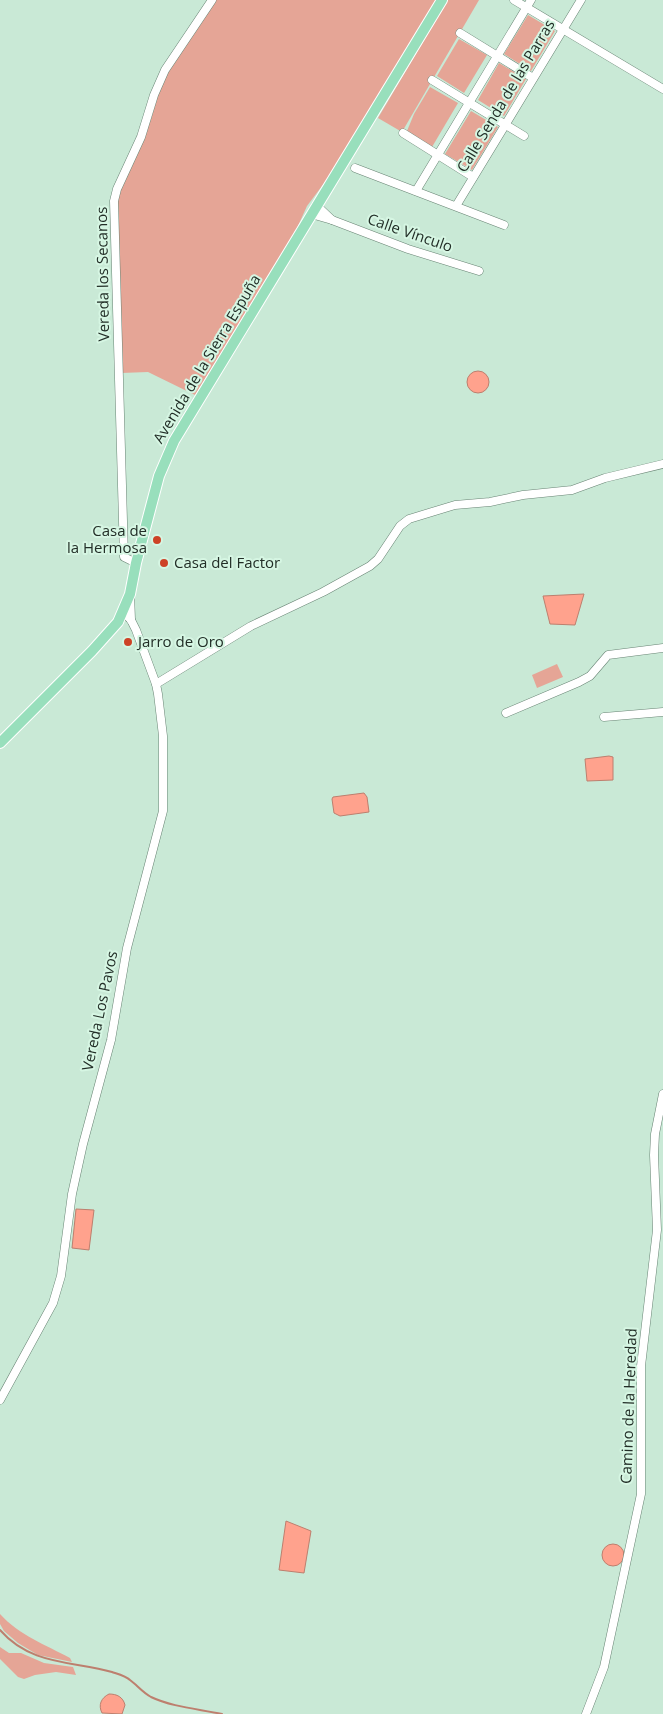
<svg xmlns="http://www.w3.org/2000/svg" width="663" height="1714" viewBox="0 0 663 1714" font-family="'Open Sans',sans-serif">
  <style>
    .green { fill: #e5a596 }
    .water { fill: #ffa28d; stroke: #bd7f6e }
    .lines { fill: none; stroke-linecap: round; stroke-linejoin: round }
    .stream { stroke: #bd7f6e; stroke-width: 2 }
    .minor-casing { stroke: #688474; stroke-width: 9 }
    .major-casing { stroke: #fff; stroke-width: 12 }
    .minor { stroke: #fff; stroke-width: 8 }
    .major { stroke: #98dfbc; stroke-width: 10 }
    .poi-dot { fill: #cd4226; stroke: #d6f6e3; stroke-width: 2 }
    .labels { text-anchor: middle; stroke-width: 4; stroke-linejoin: round; paint-order: stroke }
    .street-label { font-size: 15px; fill: #222e27; stroke: #d6f6e3 }
    .poi-label { font-size: 15px; fill: #222e27; stroke: #d6f6e3; text-anchor: start }
  </style>
  <rect width="100%" height="100%" fill="#c9e9d6"/>
  <g class="green">
    <polygon points="215,0 437,0 331,174 307,206 293,237 195,395 148,372 121,373 117,201 119,189 135,159 151,119 160,88 169,70"/>
    <polygon points="448,0 479,0 402,132 378,118"/>
    <polygon points="528,15 555,31 531,71 504,54"/>
    <polygon points="459,39 487,55 464,93 437,76"/>
    <polygon points="499,63 526,79 504,116 478,100"/>
    <polygon points="430,87 458,103 432,147 407,131 414,114"/>
    <polygon points="471,111 498,127 472,170 445,154"/>
    <polygon points="557,664 563,677 537,688 532,675"/>
    <path d="M0,1614C19,1635 46,1645 70,1658L72,1662L38,1655L18,1643L4,1631L0,1624Z"/>
    <polygon points="0,1647 9,1653 21,1653 44,1663 73,1667 76,1675 56,1672 35,1675 24,1679 18,1677 0,1659"/>
  </g>
  <g class="water">
    <circle cx="478" cy="382" r="11"/>
    <polygon points="584,594 575,625 550,624 543,596"/>
    <polygon points="609,756 613,757 613,780 587,781 585,759"/>
    <polygon points="364,793 367,797 369,812 340,816 334,813 332,799 333,797"/>
    <polygon points="76,1209 94,1210 89,1250 72,1248"/>
    <polygon points="286,1521 311,1531 304,1573 279,1570"/>
    <circle cx="613" cy="1555" r="11"/>
    <path d="M109,1694C117,1694 123,1697 125,1705L122,1714L102,1713C98,1705 101,1698 109,1694Z"/>
  </g>
  <g class="lines">
    <path class="stream" d="M0,1630C30,1665 72,1661 112,1672C118,1674 126,1676 130,1680C137,1685 142,1692 151,1697C172,1707 199,1709 222,1714"/>
    <defs>
      <g id="minor">
        <polyline points="514,0 663,89"/>
        <polyline points="460,33 533,78"/>
        <polyline points="432,80 524,136"/>
        <polyline points="403,133 473,177"/>
        <polyline points="355,168 504,225"/>
        <polyline points="416,191 531,0"/>
        <polyline points="456,206 581,0"/>
        <polyline points="311,214 332,220 316,205"/>
        <polyline points="332,220 408,249 479,271"/>
        <polyline points="136,563 124,557 114,201 117,189 141,137 154,95 165,70 212,0"/>
        <polyline points="130,594 131,620"/>
        <polyline points="156,684 251,626 323,592 370,566 378,559 400,526 409,519 455,505 490,502 523,495 572,490 605,478 663,464"/>
        <polyline points="506,713 579,682 590,676 608,655 663,648"/>
        <polyline points="604,717 663,712"/>
        <polyline points="0,1400 53,1303 61,1276 72,1194 83,1144 111,1040 127,948 163,811 163,736 158,694 156,684 136,630 131,620 123,612"/>
        <polyline points="586,1714 604,1667 641,1494 641,1366 657,1230 654,1155 655,1134 663,1094"/>
      </g>
      <polyline id="major" points="0,743 92,651 118,622 130,594 136,563 159,476 174,441 442,0"/>
    </defs>
    <use href="#minor" class="minor-casing"/>
    <use href="#major" class="major-casing"/>
    <use href="#minor" class="minor"/>
    <use href="#major" class="major"/>
  </g>
  <g class="poi-dot">
    <circle cx="157" cy="540" r="5"/>
    <circle cx="164" cy="563" r="5"/>
    <circle cx="128" cy="642" r="5"/>
  </g>
  <g class="labels">
    <g class="street-label">
      <text transform="translate(506 96) rotate(-59)" y="5">Calle Senda de las Parras</text>
      <text transform="translate(410 233) rotate(19)" y="5">Calle Vínculo</text>
      <text transform="translate(103 274) rotate(-91)" y="5">Vereda los Secanos</text>
      <text transform="translate(207 359) rotate(-59)" y="5">Avenida de la Sierra Espuña</text>
      <text transform="translate(100 1011) rotate(-78)" y="5">Vereda Los Pavos</text>
      <text transform="translate(629 1406) rotate(-88)" y="5">Camino de la Heredad</text>
    </g>
    <g class="poi-label">
      <text x="147" y="536" text-anchor="end">Casa de<tspan x="147" dy="17">la Hermosa</tspan></text>
      <text x="174" y="568">Casa del Factor</text>
      <text x="138" y="647">Jarro de Oro</text>
    </g>
  </g>
</svg>
